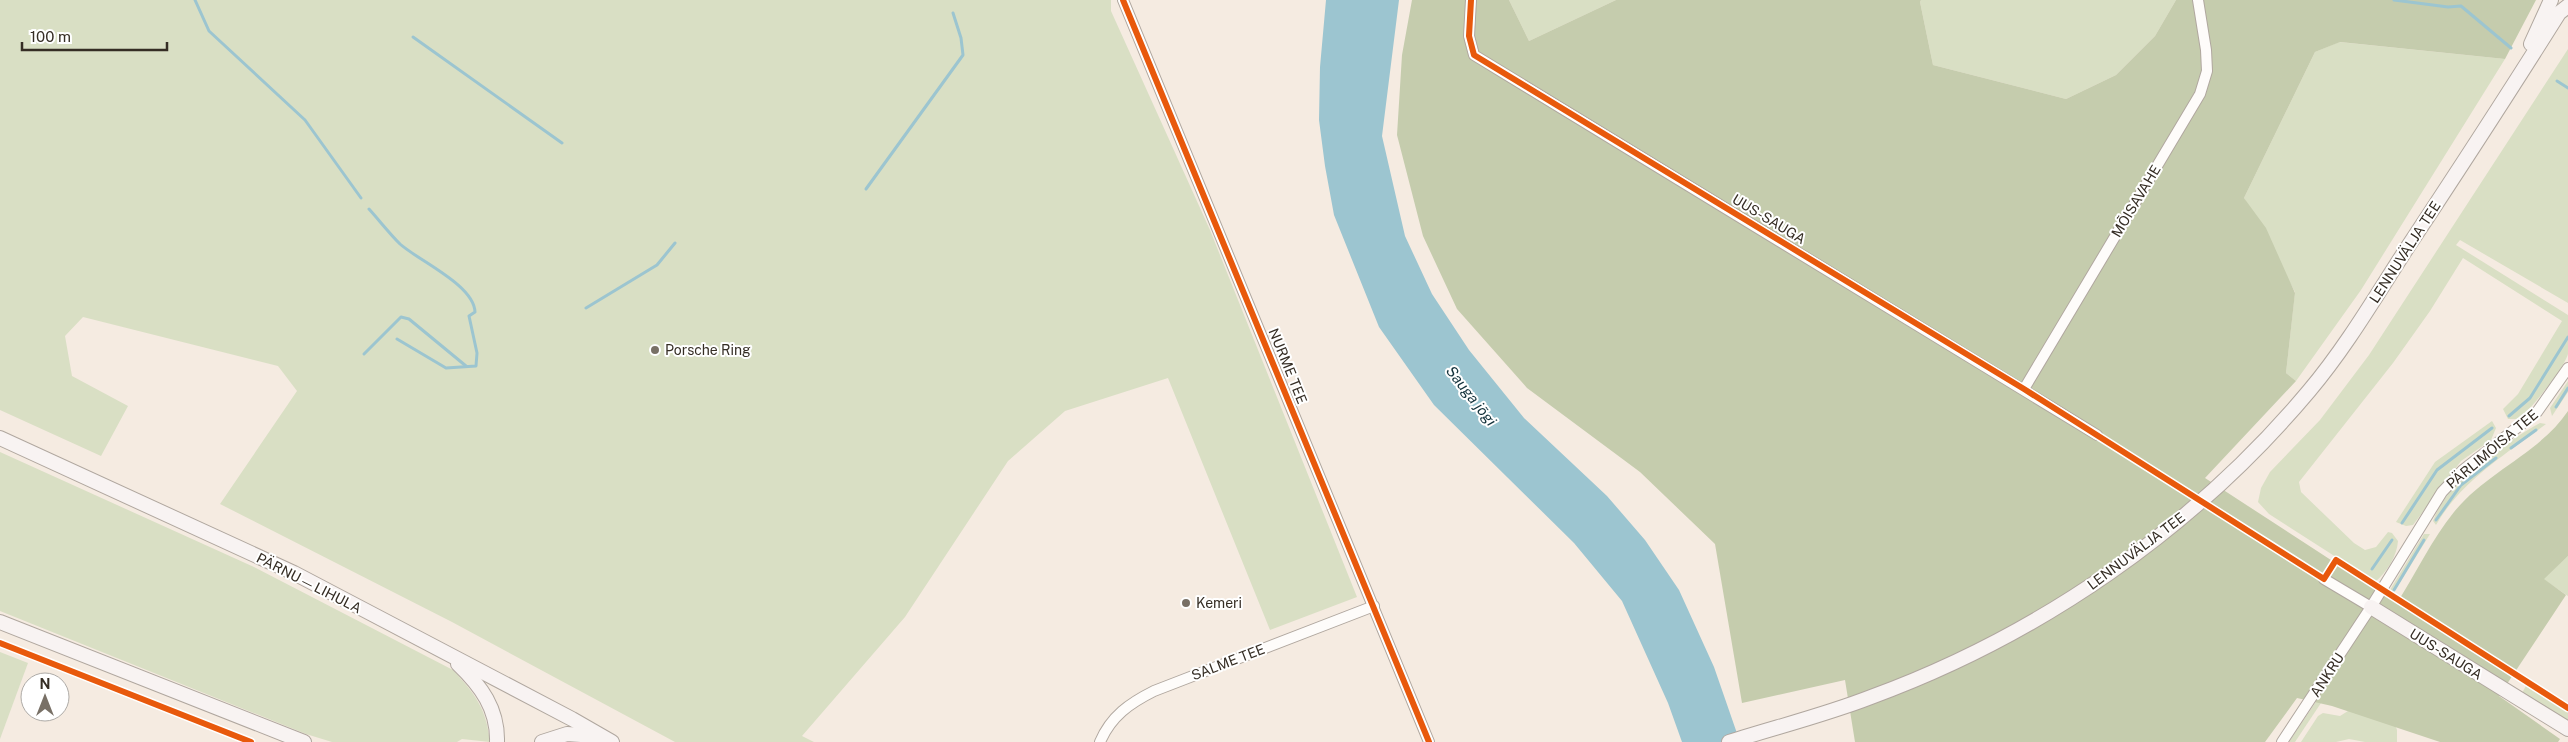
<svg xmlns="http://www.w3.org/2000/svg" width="2568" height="742" viewBox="0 0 2568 742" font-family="'Public Sans',sans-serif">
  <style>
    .green { fill: #d9dfc4 }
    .forest { fill: #c5ccad }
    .water { fill: #9cc5d0 }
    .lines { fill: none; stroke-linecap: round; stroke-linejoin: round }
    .stream { stroke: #9cc5d0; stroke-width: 3 }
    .street-casing { stroke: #b0a79f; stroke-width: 12 }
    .secondary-casing { stroke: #b0a79f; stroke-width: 16 }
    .street { stroke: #fefcfa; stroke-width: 10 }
    .secondary { stroke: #f8f3f2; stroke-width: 14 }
    .cycleway-casing { stroke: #fff; stroke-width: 9 }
    .cycleway { stroke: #e8590c; stroke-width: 6 }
    .poi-dot { fill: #787066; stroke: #fff; stroke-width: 2 }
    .labels { text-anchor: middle; stroke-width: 4; stroke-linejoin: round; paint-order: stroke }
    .street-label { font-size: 14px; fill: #352d24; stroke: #fff }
    .poi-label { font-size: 14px; fill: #352d24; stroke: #fff; text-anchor: start }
    .water-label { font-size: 15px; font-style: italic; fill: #12313a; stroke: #fff }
  </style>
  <rect width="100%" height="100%" fill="#f5ebe1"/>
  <g class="green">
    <polygon points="0,0 1111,0 1111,11 1210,230 1357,597 1270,630 1168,378 1065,411 1008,461 905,617 802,736 814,742 675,742 452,622 220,504 297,391 278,366 83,317 65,336 72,376 128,406 101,456 0,410"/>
    <polygon points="1509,0 1616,0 1529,41"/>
    <polygon points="1921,0 2176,0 2155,36 2116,75 2066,99 1933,65 1920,2"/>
    <polygon points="2339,42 2505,59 2361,290 2296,381 2286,373 2295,292 2244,198 2315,52"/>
    <path d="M2568,49V303L2460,240L2456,245L2568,315C2568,327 2568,343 2568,354C2563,370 2532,407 2520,419H2508L2503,409L2518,394L2562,321L2463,258L2430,311L2393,363L2299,482L2301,492L2354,543L2365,550L2376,547L2388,532L2392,533L2398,541C2397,556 2387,572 2375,582L2269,514L2258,502L2261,488L2270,472L2320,420L2369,355Z"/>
    <polygon points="2568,381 2568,392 2552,416 2550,408"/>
    <polygon points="2492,421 2496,428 2491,440 2461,461 2413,525 2406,526 2396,522 2435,462"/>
    <path d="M2540,423L2546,424C2506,454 2461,481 2436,525L2433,521C2447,480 2504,443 2540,423Z"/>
    <path d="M0,452L254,567L453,670C476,695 486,708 490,742L462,739L457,742H332L306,734L0,611Z"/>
    <polygon points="2424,534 2430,534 2394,592 2390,590"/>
    <polygon points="2568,556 2568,596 2543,579"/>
    <polygon points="0,652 28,663 0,739"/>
    <polygon points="2527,684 2568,711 2568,722 2522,693"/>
    <polygon points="2325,688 2331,688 2295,742 2289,742"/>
    <polygon points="2356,706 2394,721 2397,730 2397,742 2365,742 2349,739 2336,742 2301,742 2318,716 2323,713 2340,716"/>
  </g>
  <path class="forest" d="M1412,0H1509L1529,41L1616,0H1921L1920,2L1933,65L2066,99L2116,75L2155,36L2176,0H2536L2505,59L2340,42L2315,52L2244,198L2266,228L2295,293L2286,373L2296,381L2205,478L2397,603C2416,573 2432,539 2454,512C2486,472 2540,453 2568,411V556L2544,579L2566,595L2499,696L2560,739L2558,742H2440L2332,706L2297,698L2265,742H1855L1845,680L1742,703L1715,544L1640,472L1527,388L1457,309L1423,236L1397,135L1402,55Z"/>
  <polygon class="water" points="1326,0 1399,0 1382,136 1405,236 1432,294 1469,350 1524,418 1607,496 1645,540 1679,590 1714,667 1740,742 1682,742 1668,703 1622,601 1574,543 1434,405 1379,327 1334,215 1325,166 1319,120 1320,67"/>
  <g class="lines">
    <g class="stream">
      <polyline points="195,0 209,31 305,120 361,198"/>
      <polyline points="2394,0 2448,7 2461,6 2511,48"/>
      <polyline points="413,37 562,143"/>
      <polyline points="2557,81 2568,88"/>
      <polyline points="866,189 963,55 961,38 953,13"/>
      <path d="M369,209C379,220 389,233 400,244C419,261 474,285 475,312L469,316L477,353L476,366L446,368L397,339"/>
      <polyline points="586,308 657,265 675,243"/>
      <polyline points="364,354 401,317 409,319 466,366"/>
      <polyline points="2556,407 2568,388"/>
      <polyline points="2509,416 2530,398 2568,337"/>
      <polyline points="2511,448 2536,430"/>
      <polyline points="2436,520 2461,485 2496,458"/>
      <polyline points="2402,523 2437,470 2492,428"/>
      <polyline points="2372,569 2392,540"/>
      <polyline points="2394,590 2424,540"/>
    </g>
    <defs>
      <g id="street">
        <polyline points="1123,0 1429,742"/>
        <polyline points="1471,0 1469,36 1474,55 2097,435"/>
        <polyline points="2024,389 2200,94 2207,71 2206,50 2198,0"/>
        <polyline points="2324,579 2371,607"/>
        <path d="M1100,742C1111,716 1130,703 1154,691L1374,606"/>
        <polyline points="2282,742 2371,607 2442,492 2463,470 2537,412 2568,368"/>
      </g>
      <g id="secondary">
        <polyline points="2531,44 2551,0"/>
        <polyline points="0,438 294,573 572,719 612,742"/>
        <polyline points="2371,607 2568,729"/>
        <polyline points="0,622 304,742"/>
        <path d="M458,664C481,686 498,709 497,742"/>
        <polyline points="542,742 567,734 595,736"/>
        <path d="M1729,742C1776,727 1825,715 1871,697C2040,635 2193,529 2309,391C2347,346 2377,294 2409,245C2460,168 2510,91 2559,13L2568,6"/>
      </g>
    </defs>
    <use href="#street" class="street-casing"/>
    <use href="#secondary" class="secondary-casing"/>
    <use href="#street" class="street"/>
    <use href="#secondary" class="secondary"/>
    <defs>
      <g id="cycleway">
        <polyline points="1123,0 1429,742"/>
        <polyline points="1471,0 1469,36 1474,55 2024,389 2324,579 2336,560 2568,708"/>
        <polyline points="0,643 251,742"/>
      </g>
    </defs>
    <use href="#cycleway" class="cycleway-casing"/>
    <use href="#cycleway" class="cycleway"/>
  </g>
  <g class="poi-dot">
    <circle cx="655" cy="350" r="5"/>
    <circle cx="1186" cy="603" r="5"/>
  </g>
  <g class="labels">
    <g class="street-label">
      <text transform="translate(2136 201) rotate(-59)" y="5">MÕISAVAHE</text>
      <text transform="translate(1769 219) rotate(31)" y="5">UUS-SAUGA</text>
      <text transform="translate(2405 252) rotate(-57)" y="5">LENNUVÄLJA TEE</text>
      <text transform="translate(1288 366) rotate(68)" y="5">NURME TEE</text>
      <text transform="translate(2492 449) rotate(-40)" y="5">PÄRLIMÕISA TEE</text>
      <text transform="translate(2136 551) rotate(-37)" y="5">LENNUVÄLJA TEE</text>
      <text transform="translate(309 583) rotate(27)" y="5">PÄRNU — LIHULA</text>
      <text transform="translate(2446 654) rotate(32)" y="5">UUS-SAUGA</text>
      <text transform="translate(1228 662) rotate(-21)" y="5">SALME TEE</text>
      <text transform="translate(2327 675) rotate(-57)" y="5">ANKRU</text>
    </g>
    <g class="poi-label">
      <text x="665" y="355">Porsche Ring</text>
      <text x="1196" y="608">Kemeri</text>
    </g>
    <g class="water-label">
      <text transform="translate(1471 396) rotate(52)" y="5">Sauga jõgi</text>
    </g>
  </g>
  <g transform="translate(45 697)"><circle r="24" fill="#ffffff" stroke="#aeaba7"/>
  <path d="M0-4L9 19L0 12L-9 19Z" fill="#787066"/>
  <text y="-8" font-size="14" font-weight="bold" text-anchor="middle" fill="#352d24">N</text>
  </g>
  <path d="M22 42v8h145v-8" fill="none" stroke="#352d24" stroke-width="2.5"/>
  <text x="30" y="42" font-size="15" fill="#352d24" stroke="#ffffff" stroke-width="4" paint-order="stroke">100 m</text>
</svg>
